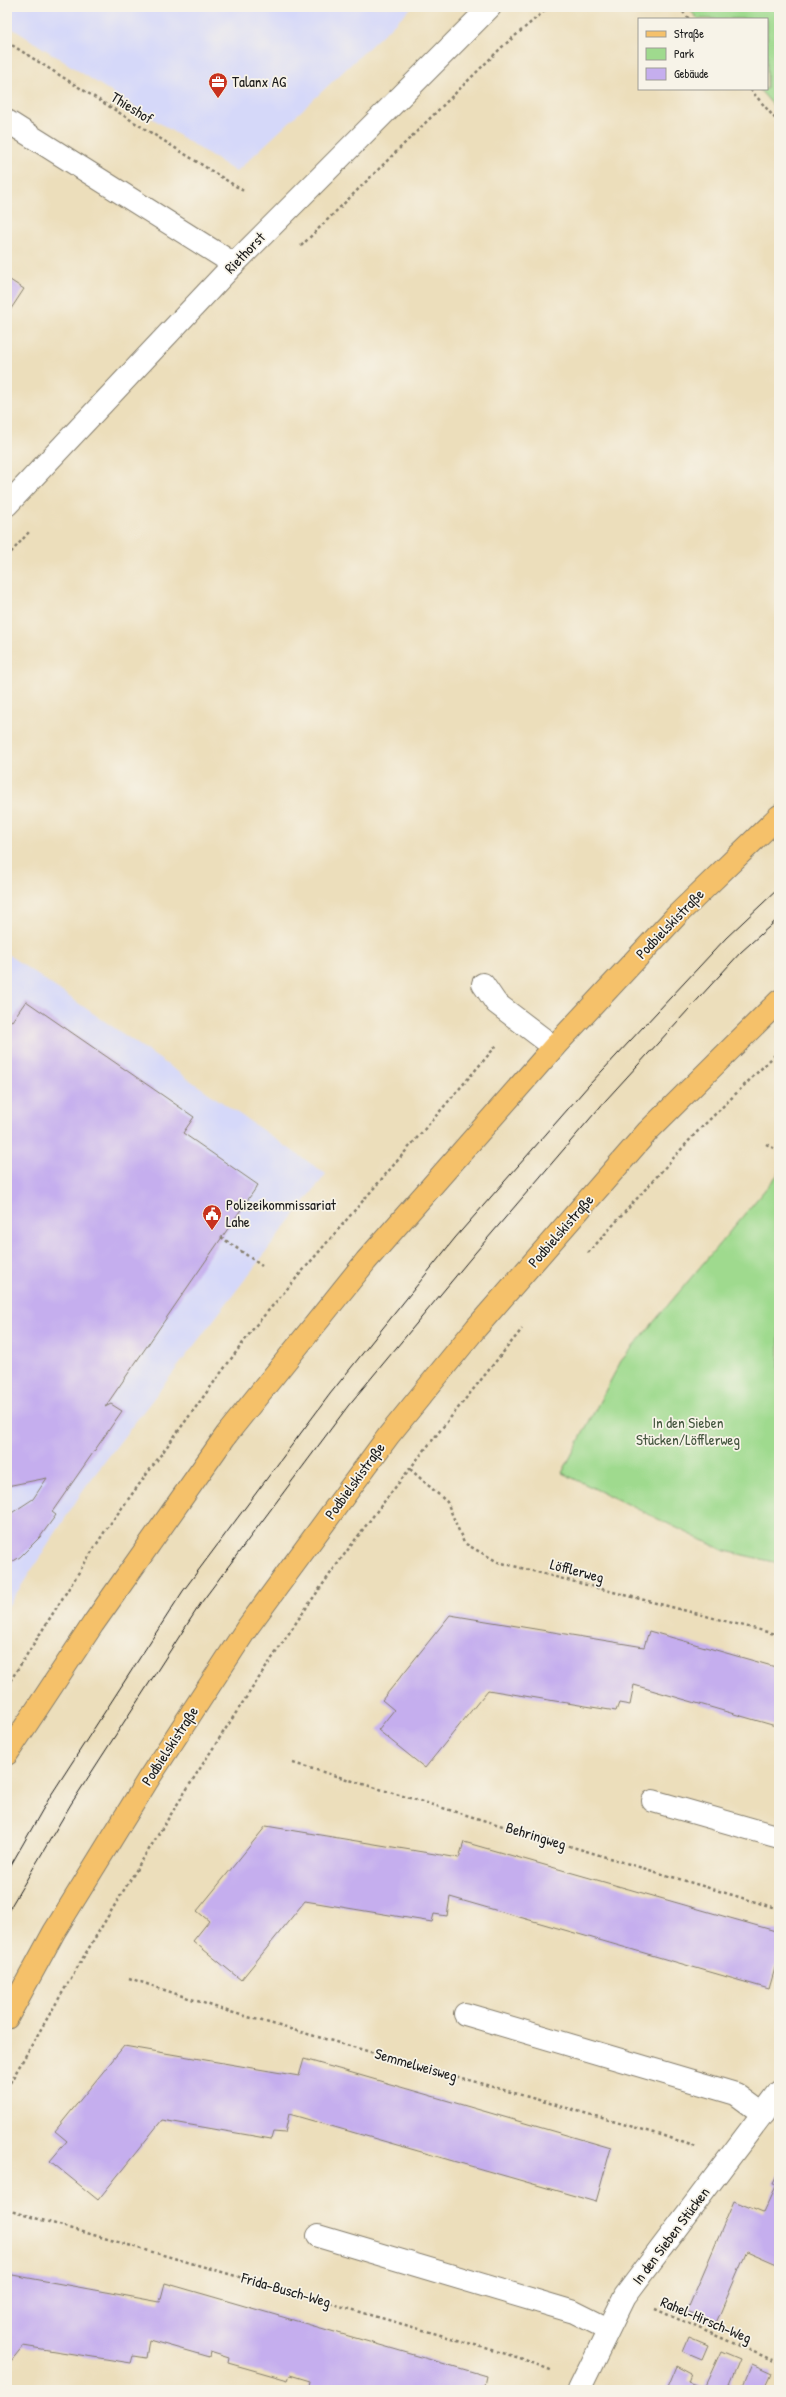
<svg xmlns="http://www.w3.org/2000/svg" width="786" height="2397" viewBox="0 0 786 2397" font-family="'Patrick Hand',sans-serif">
  <style>
    .built { fill: #d5d8f9 }
    .green { fill: #9fda8e; stroke: #5e7b55 }
    .building { fill: #c5aeee }
    .lines { fill: none; stroke-linecap: round; stroke-linejoin: round }
    .minor-casing { stroke: #847d6c; stroke-width: 24 }
    .major-casing { stroke: #847d6c; stroke-width: 24 }
    .path { stroke: #847d6c; stroke-width: 2.5; stroke-dasharray: 3 3; stroke-linecap: butt }
    .minor { stroke: #fff; stroke-width: 22 }
    .major { stroke: #f5c16b; stroke-width: 22 }
    .tram { stroke: #1c1c1c; stroke-width: 1 }
    .labels { text-anchor: middle; stroke-width: 3.5; stroke-linejoin: round; paint-order: stroke }
    .poi-label { font-size: 15px; fill: #1c1c1c; stroke: #f7f3e8; text-anchor: start }
    .street-label { font-size: 15px; fill: #1c1c1c; stroke: #f7f3e8 }
    .park-label { font-size: 15px; fill: #43553e; stroke: #f7f3e8 }
  </style>
  <rect width="100%" height="100%" fill="#f7f3e8"/>
  <filter id="ink" filterUnits="userSpaceOnUse"><feTurbulence type="fractalNoise" baseFrequency=".025" numOctaves="2"/><feDisplacementMap in="SourceGraphic" scale="8" xChannelSelector="R" yChannelSelector="G"/><feConvolveMatrix kernelMatrix="1 2 1 2 8 2 1 2 1" color-interpolation-filters="sRGB"/></filter>
  <filter id="wash" filterUnits="userSpaceOnUse"><feTurbulence type="fractalNoise" baseFrequency=".012" numOctaves="4" result="noise"/><feDisplacementMap in="SourceGraphic" scale="16" xChannelSelector="R" yChannelSelector="G"/><feGaussianBlur stdDeviation="0.9" result="paint"/><feColorMatrix in="noise" values="0 0 0 0 0 0 0 0 0 0 0 0 0 0 0 0 0 1.4 0 .05"/><feComposite in="paint" operator="in"/></filter>
  <g filter="url(#wash)">
    <rect width="100%" height="100%" fill="#ecdebb"/>
    <g class="built">
      <polygon points="7,7 412,7 236,172 7,25"/>
      <polygon points="7,954 326,1174 86,1486 7,1608"/>
    </g>
    <g class="green">
      <polygon points="687,7 779,7 779,112 759,89 767,89 767,19 698,19"/>
      <polygon points="779,1173 779,1563 725,1551 562,1473 621,1361"/>
    </g>
    <g id="blocks">
      <g class="building">
        <polygon points="7,278 24,289 7,315"/>
        <polygon points="26,1001 194,1117 183,1133 258,1185 105,1407 111,1404 122,1411 52,1512 56,1515 40,1537 20,1557 7,1565 7,1516 33,1499 47,1478 7,1486 7,1018 12,1021"/>
        <polygon points="450,1615 644,1647 649,1631 779,1668 779,1727 634,1685 630,1705 619,1703 616,1711 488,1690 425,1768 378,1730 394,1710 382,1700"/>
        <polygon points="266,1826 459,1858 464,1842 779,1932 779,1954 769,1989 450,1897 447,1916 434,1914 432,1922 305,1901 241,1980 193,1941 209,1921 197,1911"/>
        <polygon points="124,2046 299,2076 304,2059 611,2148 596,2202 289,2114 285,2133 273,2132 271,2139 162,2120 98,2200 50,2161 67,2141 55,2131"/>
        <polygon points="779,2171 779,2265 747,2251 716,2323 687,2311 734,2201 763,2213 776,2185 773,2184"/>
        <polygon points="7,2274 160,2302 165,2283 487,2376 484,2390 323,2390 309,2386 310,2381 290,2375 288,2380 228,2363 229,2358 210,2352 209,2357 149,2340 146,2358 133,2356 131,2363 23,2346 7,2366"/>
        <polygon points="689,2337 708,2345 702,2359 683,2351"/>
        <polygon points="721,2351 740,2359 727,2390 666,2390 676,2366 691,2374 688,2382 704,2388"/>
        <polygon points="752,2364 772,2373 764,2390 741,2390"/>
      </g>
    </g>
  </g>
  <g filter="url(#ink)">
    <use href="#blocks" fill-opacity="0" stroke="#847d6c" stroke-width="1"/>
    <g class="lines">
      <defs>
        <g id="minor">
          <polyline points="7,121 234,264"/>
          <polyline points="7,505 234,264 490,7"/>
          <polyline points="483,984 496,1003 554,1047"/>
          <polyline points="653,1801 779,1837"/>
          <polyline points="465,2014 736,2094 763,2114"/>
          <polyline points="318,2236 574,2312 608,2329"/>
          <polyline points="579,2390 625,2296 779,2092"/>
        </g>
        <g id="major">
          <polyline points="7,1754 93,1624 227,1434 366,1261 554,1047 678,914 779,816"/>
          <polyline points="7,2018 54,1932 149,1778 247,1628 389,1435 476,1328 648,1131 779,1001"/>
        </g>
      </defs>
      <use href="#minor" class="minor-casing"/>
      <use href="#major" class="major-casing"/>
      <g class="path">
        <polyline points="679,7 689,19"/>
        <polyline points="7,42 245,192"/>
        <polyline points="750,89 779,123"/>
        <polyline points="301,246 502,47 549,7"/>
        <polyline points="7,557 29,532"/>
        <polyline points="777,713 779,715"/>
        <polyline points="766,1144 779,1151"/>
        <polyline points="221,1237 262,1266"/>
        <polyline points="588,1253 695,1134 779,1051"/>
        <polyline points="776,1455 779,1454"/>
        <polyline points="410,1469 447,1502 464,1543 498,1562 779,1635"/>
        <polyline points="7,1686 105,1531 256,1325 497,1045"/>
        <polyline points="293,1763 779,1909"/>
        <polyline points="129,1978 227,2011 665,2136 696,2147"/>
        <path d="M7,2088C99,1927 197,1768 302,1614C370,1515 447,1422 522,1329"/>
        <polyline points="7,2210 520,2358 553,2371"/>
        <polyline points="655,2309 779,2363"/>
      </g>
      <use href="#minor" class="minor"/>
      <use href="#major" class="major"/>
      <g class="tram">
        <polyline points="7,1872 51,1795 183,1591 330,1394 455,1238 589,1085 726,938 779,888"/>
        <polyline points="7,1913 71,1804 201,1603 348,1406 475,1253 606,1100 741,952 779,918"/>
      </g>
    </g>
  </g>
  <defs>
    <symbol id="office-pin" viewBox="-11 -11 22 30"><path d="M0 17L-7.5 6A9.5 9.5 0 1 1 7.5 6Z" fill="#c8321e" stroke="#f7f3e8"/><path d="M-6-3h4V-5.5h4V-3h4V5H-6ZM-1-4.5V-3h2v-1.5ZM-6 0V1H6V0Z" fill="#fff"/></symbol>
    <symbol id="civic-pin" viewBox="-11 -11 22 30"><path d="M0 17L-7.5 6A9.5 9.5 0 1 1 7.5 6Z" fill="#c8321e" stroke="#f7f3e8"/><path d="M-.6-6.5H3V-4.5H.6V-3L4-1V1h2V6H-6V1h2V-1L-.6-3ZM-1.2 2.5V6h2.4V2.5Z" fill="#fff"/></symbol>
  </defs>
  <g fill-rule="evenodd">
    <use href="#office-pin" x="207" y="71" width="22" height="30"/>
    <use href="#civic-pin" x="201" y="1203" width="22" height="30"/>
  </g>
  <g class="labels">
    <g class="poi-label">
      <text x="232" y="87">Talanx AG</text>
      <text x="226" y="1210">Polizeikommissariat<tspan x="226" dy="17">Lahe</tspan></text>
    </g>
    <g class="street-label">
      <text transform="translate(132 108) rotate(32)" y="5">Thieshof</text>
      <text transform="translate(245 253) rotate(-46)" y="5">Riethorst</text>
      <text transform="translate(670 924) rotate(-46)" y="5">Podbielskistraße</text>
      <text transform="translate(561 1231) rotate(-49)" y="5">Podbielskistraße</text>
      <text transform="translate(355 1481) rotate(-54)" y="5">Podbielskistraße</text>
      <text transform="translate(577 1571) rotate(15)" y="5">Löfflerweg</text>
      <text transform="translate(170 1746) rotate(-57)" y="5">Podbielskistraße</text>
      <text transform="translate(536 1836) rotate(17)" y="5">Behringweg</text>
      <text transform="translate(416 2065) rotate(16)" y="5">Semmelweisweg</text>
      <text transform="translate(671 2236) rotate(-53)" y="5">In den Sieben Stücken</text>
      <text transform="translate(286 2290) rotate(16)" y="5">Frida-Busch-Weg</text>
      <text transform="translate(706 2320) rotate(23)" y="5">Rahel-Hirsch-Weg</text>
    </g>
    <g class="park-label">
      <text x="688" y="1428">In den Sieben<tspan x="688" dy="17">Stücken/Löfflerweg</tspan></text>
    </g>
  </g>
  <rect width="786" height="2397" fill="none" stroke="#f7f3e8" stroke-width="24"/>
  <rect x="638" y="18" width="130" height="72" fill="#f7f3e8" stroke="#9f9d96"/>
  <rect x="646" y="31" width="20" height="6" fill="#f5c16b" stroke="#9f9d96"/>
  <text x="674" y="38" font-size="12" fill="#1c1c1c">Straße</text>
  <rect x="646" y="48" width="20" height="12" fill="#9fda8e" stroke="#9f9d96"/>
  <text x="674" y="58" font-size="12" fill="#1c1c1c">Park</text>
  <rect x="646" y="68" width="20" height="12" fill="#c5aeee" stroke="#9f9d96"/>
  <text x="674" y="78" font-size="12" fill="#1c1c1c">Gebäude</text>
</svg>
